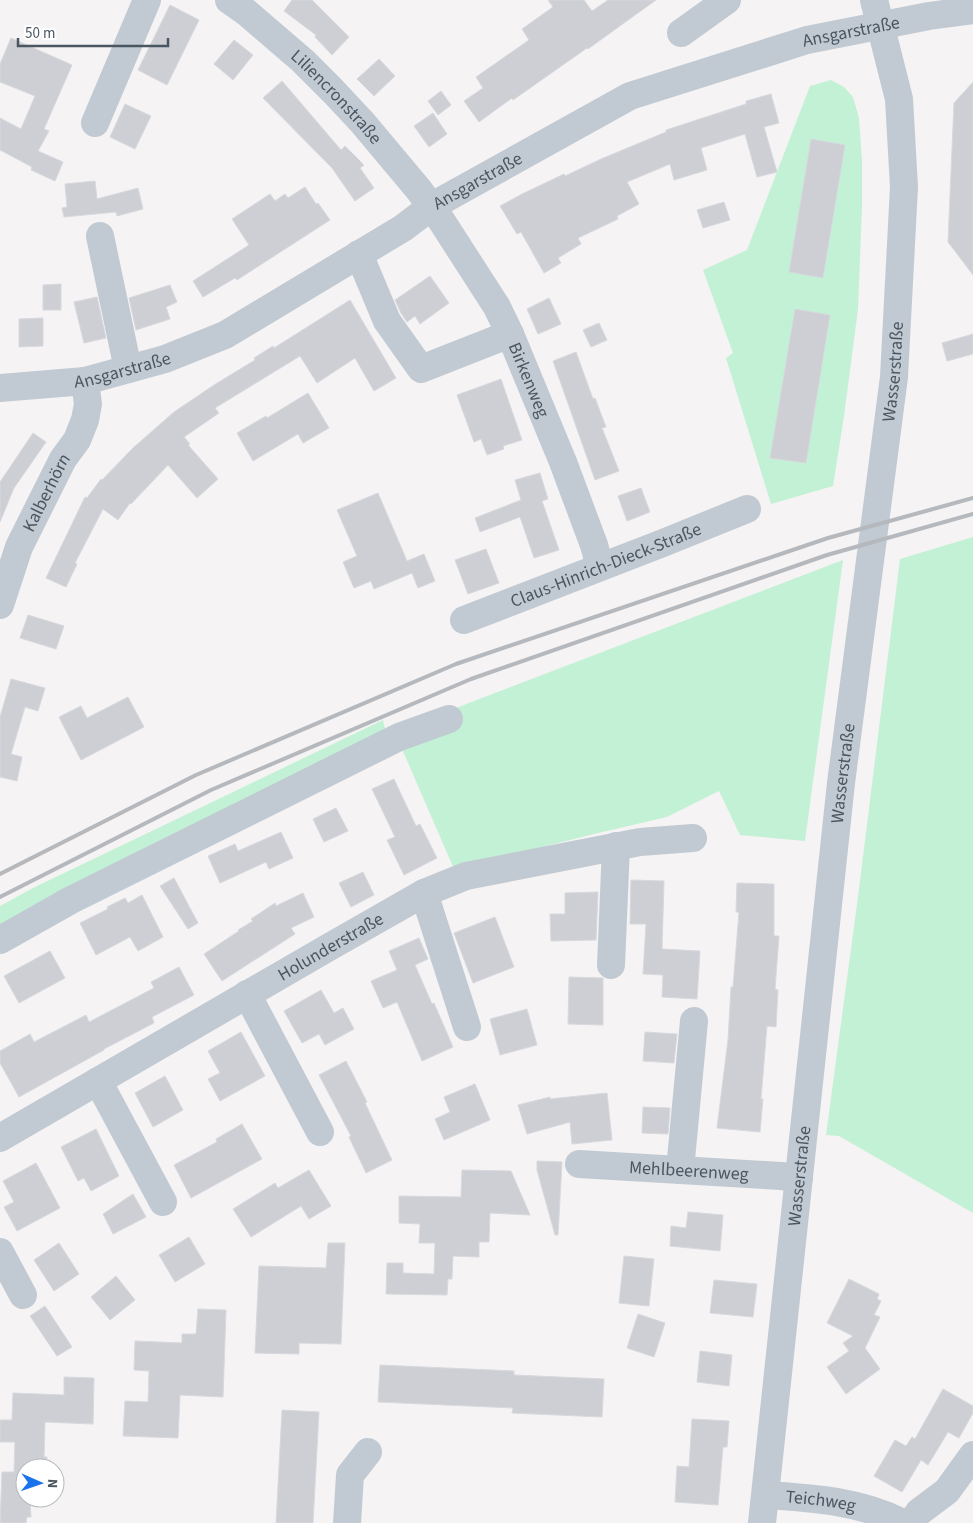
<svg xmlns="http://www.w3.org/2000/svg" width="973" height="1523" viewBox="0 0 973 1523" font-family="'Source Sans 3',sans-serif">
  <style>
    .green { fill: #c3f1d5 }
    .building { fill: #cdcfd5; stroke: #d7d9de }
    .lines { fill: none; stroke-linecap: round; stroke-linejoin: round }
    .minor { stroke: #c1cad2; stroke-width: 28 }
    .rail { stroke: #b5b8bd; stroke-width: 4 }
    .labels { text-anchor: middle; stroke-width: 4; stroke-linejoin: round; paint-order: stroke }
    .street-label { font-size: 18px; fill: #4a5661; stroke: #fff }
  </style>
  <rect width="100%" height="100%" fill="#f5f3f3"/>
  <g class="green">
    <polygon points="831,80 844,87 853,97 859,118 862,161 862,207 858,309 844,416 833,486 771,504 726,358 733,353 703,270 747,250 810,86"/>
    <polygon points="973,537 973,1213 839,1136 826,1135 858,897 900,559"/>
    <polygon points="843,560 805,841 740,835 719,791 667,817 594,834 454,869 402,749 461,725 456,708"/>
    <polygon points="383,720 386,734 0,930 0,906 33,888"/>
  </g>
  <g class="building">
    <polygon points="292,0 312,0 349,37 332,55 315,37 316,35 284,11"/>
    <polygon points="548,0 584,0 592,11 608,0 656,0 588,49 587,48 513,100 512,98 479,122 464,101 483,88 476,77 529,40 522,29 553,7"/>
    <polygon points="170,5 199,20 167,85 138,70"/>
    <polygon points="11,38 72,65 44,129 49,131 38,151 63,162 55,181 31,170 32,167 0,150 0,118 21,129 35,96 0,82 0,64"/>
    <polygon points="234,40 253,55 233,80 214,64"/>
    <polygon points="379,59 395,76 374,96 357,79"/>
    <polygon points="282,81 341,150 345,146 364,165 360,168 374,188 355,201 332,168 263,98"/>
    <polygon points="973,82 973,275 948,242 954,103"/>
    <polygon points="441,91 451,105 438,115 428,101"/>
    <polygon points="771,94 779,123 764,127 777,172 757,177 745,134 701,148 707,170 674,180 670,164 627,182 639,204 617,216 618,219 578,238 581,244 558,258 561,263 544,273 521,232 517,234 500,206 522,194 564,174 565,176 601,159 666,132 666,130 746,104 746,101"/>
    <polygon points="125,104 151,116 135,149 110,137"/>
    <polygon points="433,113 447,134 429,147 414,126"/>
    <polygon points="811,139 845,145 823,278 789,272"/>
    <polygon points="95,181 97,199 138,188 143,209 117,216 116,212 64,217 62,208 67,207 65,184"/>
    <polygon points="305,187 316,204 318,203 330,220 237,280 235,278 203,297 193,281 249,245 232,219 270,194 275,201 285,194 288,198"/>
    <polygon points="724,202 730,220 703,228 697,210"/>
    <polygon points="430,276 449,303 420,324 415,316 407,322 401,313 395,300"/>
    <polygon points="61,284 61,310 43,310 43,285"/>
    <polygon points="170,285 177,302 166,307 170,319 136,330 129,298"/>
    <polygon points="97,297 106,338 84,343 74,302"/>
    <polygon points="549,298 561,324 538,334 527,309"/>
    <polygon points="350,300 396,378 374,391 355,358 317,383 300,356 215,408 219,413 184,437 190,444 188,445 218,479 197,498 168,465 131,504 130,503 118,520 103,509 75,563 77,564 66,587 46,578 85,497 87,498 101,479 102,480 133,448 174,412 214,385 255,360 254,358 273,346 274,348"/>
    <polygon points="795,309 830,315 806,463 770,458"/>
    <polygon points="43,318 43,346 19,347 19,319"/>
    <polygon points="599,323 607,340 591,347 583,330"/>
    <polygon points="973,334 973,354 947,361 942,343"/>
    <polygon points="576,352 593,399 595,398 606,427 602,428 619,471 595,480 553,361"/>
    <polygon points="501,379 522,440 503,446 504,449 487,455 481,439 474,442 457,395"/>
    <polygon points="308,393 329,428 303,443 298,434 253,461 237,433 266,416 267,418"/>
    <polygon points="33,433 46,442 14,488 0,522 0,482"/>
    <polygon points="540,473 548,499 542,501 559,550 534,558 520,517 480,532 475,518 521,500 515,480"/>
    <polygon points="641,488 650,512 627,521 618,496"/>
    <polygon points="378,493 407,561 424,554 435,581 418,588 412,573 374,589 371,581 354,588 343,562 357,556 337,510"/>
    <polygon points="486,549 499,583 468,594 455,560"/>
    <polygon points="28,615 64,626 56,649 20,638"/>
    <polygon points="11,679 45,688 38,711 25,707 11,754 22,757 17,781 0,777 0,717"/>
    <polygon points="128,697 144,727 81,760 59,717 81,706 87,718"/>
    <polygon points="394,779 416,826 420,824 437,858 404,875 387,840 395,837 372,789"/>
    <polygon points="336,808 348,831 324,842 313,819"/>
    <polygon points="281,832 293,858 269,869 266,862 220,883 208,856 235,844 238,851"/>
    <polygon points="363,872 374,895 351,907 339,883"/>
    <polygon points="174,878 198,923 188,929 160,886"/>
    <polygon points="631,880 664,881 662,949 700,951 697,999 662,997 663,975 643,974 646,924 630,924"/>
    <polygon points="737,883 774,884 774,936 779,936 775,989 778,990 776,1027 767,1026 761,1099 763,1099 760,1132 717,1128 728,1040 731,987 733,987 739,912 736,912"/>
    <polygon points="598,892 596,940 551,941 550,914 565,914 565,893"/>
    <polygon points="303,893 314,917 291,928 295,934 222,981 204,954 239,931 238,930 253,921 251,919 275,903 276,906"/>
    <polygon points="142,895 163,937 138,951 130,937 96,955 80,923 108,909 107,907 125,898 128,903"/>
    <polygon points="495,917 514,967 473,983 454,933"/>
    <polygon points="419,938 428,959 415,965 432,1004 434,1003 453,1047 422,1061 397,1002 383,1008 371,981 397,970 389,951"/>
    <polygon points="50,951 65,978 19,1003 4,976"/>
    <polygon points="179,967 194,995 152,1017 154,1023 104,1049 104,1050 19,1097 0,1063 0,1051 30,1034 34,1042 86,1015 89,1022 154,988 151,982"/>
    <polygon points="569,977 603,978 603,1025 568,1024"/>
    <polygon points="321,990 334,1013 343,1008 354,1029 325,1045 319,1034 302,1043 284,1011"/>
    <polygon points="527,1009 537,1045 500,1055 490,1019"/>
    <polygon points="241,1032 265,1076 220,1101 208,1079 220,1073 208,1051"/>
    <polygon points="645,1032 677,1034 674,1063 643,1061"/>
    <polygon points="346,1061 367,1102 365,1103 392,1160 366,1173 349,1137 351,1136 319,1075"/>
    <polygon points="165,1076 183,1110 153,1127 135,1093"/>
    <polygon points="475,1084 490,1120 444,1140 435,1119 450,1112 444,1097"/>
    <polygon points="607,1093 612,1140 572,1144 570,1122 527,1134 518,1105 550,1097 550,1099"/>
    <polygon points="643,1107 670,1108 668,1134 642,1133"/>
    <polygon points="242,1124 262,1159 191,1198 174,1165 217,1142 216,1139"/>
    <polygon points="96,1129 119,1176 91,1191 84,1178 78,1181 61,1147"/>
    <polygon points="537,1161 562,1162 558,1235 555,1235 537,1170"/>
    <polygon points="36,1163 60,1208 17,1231 4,1207 14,1202 3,1181"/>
    <polygon points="309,1170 331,1206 309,1219 301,1206 251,1237 233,1209 275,1183 278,1188"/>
    <polygon points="462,1170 511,1171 530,1215 490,1213 489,1242 479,1242 479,1257 453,1256 452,1279 448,1279 447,1295 386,1294 387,1263 403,1263 403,1273 434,1274 435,1243 419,1243 420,1224 399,1223 399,1196 461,1197"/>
    <polygon points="133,1194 146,1217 113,1234 103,1214"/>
    <polygon points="688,1212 723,1215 720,1251 670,1246 671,1226 686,1228"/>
    <polygon points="189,1237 205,1264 175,1282 159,1255"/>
    <polygon points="59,1243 79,1274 54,1291 34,1260"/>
    <polygon points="328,1243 345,1243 341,1344 299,1343 299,1354 255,1353 259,1266 326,1268"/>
    <polygon points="624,1256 654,1259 649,1306 619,1303"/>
    <polygon points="116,1276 135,1300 110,1320 91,1297"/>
    <polygon points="849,1279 879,1294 877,1299 881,1301 874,1315 880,1317 865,1348 880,1369 846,1394 827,1367 849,1351 843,1343 853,1336 827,1323"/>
    <polygon points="714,1280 757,1284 753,1317 710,1313"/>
    <polygon points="45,1306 72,1347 57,1356 30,1316"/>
    <polygon points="198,1309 226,1310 223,1397 180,1395 178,1438 123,1436 125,1401 148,1402 149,1371 134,1370 135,1341 182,1343 182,1334 196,1334"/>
    <polygon points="638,1314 665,1323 654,1357 627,1348"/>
    <polygon points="700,1351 732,1355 729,1386 697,1382"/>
    <polygon points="380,1365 514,1371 514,1375 604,1379 602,1417 512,1413 513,1408 378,1402"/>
    <polygon points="64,1377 94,1378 93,1424 45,1422 44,1457 47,1457 46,1468 25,1468 25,1498 46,1498 46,1502 30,1501 31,1517 27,1517 26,1523 0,1523 2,1472 14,1472 15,1442 0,1442 0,1420 12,1420 13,1393 64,1395"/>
    <polygon points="943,1389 973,1406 973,1413 959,1438 948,1432 928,1465 921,1460 902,1492 874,1476 895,1440 906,1446 912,1437 915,1439"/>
    <polygon points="282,1410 319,1412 313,1523 276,1523"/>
    <polygon points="692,1419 729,1421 727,1447 723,1447 718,1505 675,1502 677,1466 689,1467"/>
  </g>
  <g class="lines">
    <g class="minor">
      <path id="s1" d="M229,0L246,12L303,61L333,91L362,122L419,190L441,220L497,307L510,334L563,462L594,545L600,567"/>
      <polyline points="681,33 727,0"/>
      <polyline points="95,123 147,0"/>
      <polyline points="100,236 128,369"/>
      <polyline points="359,254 387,321 421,369 510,334"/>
      <path id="s2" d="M0,388L85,381L165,359L225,335L403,228L432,206L630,96L807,40L929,16L973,10"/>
      <path id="s3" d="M0,605L19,547L63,459L77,440L85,420L88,404L85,381"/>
      <path id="s4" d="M464,620L663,543L747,509"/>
      <polyline points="424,893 467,1027"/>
      <polyline points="0,940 71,900 399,737 449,719"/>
      <polyline points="611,965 616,846"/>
      <polyline points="247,994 320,1132"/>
      <polyline points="98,1081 163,1202"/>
      <path id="s5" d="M0,1138L331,946L424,893L466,876L640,842L693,838"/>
      <path id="s6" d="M579,1164L781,1176L799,1178"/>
      <polyline points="680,1170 694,1021"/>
      <polyline points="0,1252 23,1295"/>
      <path id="s7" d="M766,1495C813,1498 860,1501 903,1523"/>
      <polyline points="347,1523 350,1475 368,1452"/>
      <path id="s8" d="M762,1523L841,783L894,377L904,187L899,99L874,0"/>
      <polyline points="911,1523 919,1512 947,1491 973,1455"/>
    </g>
    <g class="rail">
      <polyline points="0,874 196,775 456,664 828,538 973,498"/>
      <polyline points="0,897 211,790 471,679 827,555 973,514"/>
    </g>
  </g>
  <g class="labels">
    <g class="street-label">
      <text dy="6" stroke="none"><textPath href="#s2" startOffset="934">Ansgarstraße</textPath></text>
      <text dy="6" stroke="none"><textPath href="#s1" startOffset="145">Liliencronstraße</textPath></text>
      <text dy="6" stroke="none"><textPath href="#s2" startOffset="529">Ansgarstraße</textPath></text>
      <text dy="6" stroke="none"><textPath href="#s2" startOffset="124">Ansgarstraße</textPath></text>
      <text dy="6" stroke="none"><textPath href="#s8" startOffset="1159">Wasserstraße</textPath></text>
      <text dy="6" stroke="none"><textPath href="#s1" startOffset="490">Birkenweg</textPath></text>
      <text dy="6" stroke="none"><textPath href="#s3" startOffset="122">Kalberhörn</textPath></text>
      <text dy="6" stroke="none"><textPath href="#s4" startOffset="152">Claus-Hinrich-Dieck-Straße</textPath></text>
      <text dy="6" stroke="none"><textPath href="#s8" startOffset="754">Wasserstraße</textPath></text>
      <text dy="6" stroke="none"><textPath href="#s5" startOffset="382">Holunderstraße</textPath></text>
      <text dy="6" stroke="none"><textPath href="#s6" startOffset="110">Mehlbeerenweg</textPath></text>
      <text dy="6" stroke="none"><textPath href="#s8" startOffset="349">Wasserstraße</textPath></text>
      <text dy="6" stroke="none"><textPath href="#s7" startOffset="55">Teichweg</textPath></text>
    </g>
  </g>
  <g transform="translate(40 1483) rotate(92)"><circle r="24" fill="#ffffff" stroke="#b7bbc0"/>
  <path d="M0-4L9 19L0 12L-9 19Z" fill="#1a73e8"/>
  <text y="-8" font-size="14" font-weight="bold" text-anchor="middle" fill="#4a5661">N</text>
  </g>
  <path d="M18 38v8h150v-8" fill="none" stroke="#4a5661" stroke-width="2.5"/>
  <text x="25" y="38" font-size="15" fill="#4a5661" stroke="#ffffff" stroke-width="4" paint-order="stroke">50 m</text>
</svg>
